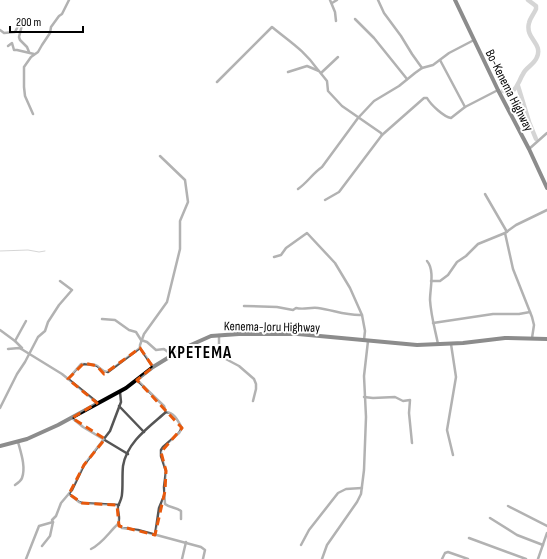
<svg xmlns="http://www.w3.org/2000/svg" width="547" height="559" viewBox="0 0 547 559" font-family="'Sofia Sans Condensed',sans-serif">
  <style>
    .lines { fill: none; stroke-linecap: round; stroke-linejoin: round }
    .stream { stroke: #a3a3a3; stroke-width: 1 }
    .river { stroke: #a3a3a3; stroke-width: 4.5 }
    .minor { stroke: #555; stroke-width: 2.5 }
    .highway { stroke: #000; stroke-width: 4 }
    .marked { fill: none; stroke: #e8590c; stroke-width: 3; stroke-dasharray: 8 5; stroke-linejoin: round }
    .labels { text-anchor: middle; stroke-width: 4; stroke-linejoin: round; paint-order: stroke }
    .street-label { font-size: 13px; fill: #000; stroke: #fff }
    .district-label { font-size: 17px; font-weight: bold; letter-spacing: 1px; fill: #000; stroke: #fff }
  </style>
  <rect width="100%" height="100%" fill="#fff"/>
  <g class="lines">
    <polyline class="stream" points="0,251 28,250 39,252 45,251"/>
    <g class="river">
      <polyline points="518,86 529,122 536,139"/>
      <path d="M503,91L512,92C520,84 518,82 523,74C526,67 534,65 537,57C543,43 525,39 529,23C530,18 534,14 536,9V6L528,0"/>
    </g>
    <g class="minor">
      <polyline points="330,0 335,12 336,21"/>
      <polyline points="378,0 384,13 401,36 412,54 422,68"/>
      <polyline points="332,3 337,0"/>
      <polyline points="355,19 374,38 407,79"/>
      <polyline points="23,21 19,37 20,40 27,47 29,52"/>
      <polyline points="0,30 4,33 15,32 19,24 24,20"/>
      <polyline points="8,46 12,43 14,50 17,50 34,54"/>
      <polyline points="440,60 465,107"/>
      <polyline points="288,72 307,66 319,71 327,81 328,91 342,106 381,133 382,135 339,192 325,200"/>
      <polyline points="321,73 338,57"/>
      <path d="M217,82L272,27C290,42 304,50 318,70"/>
      <polyline points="33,114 25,96 24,87 24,67 31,57 38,52 42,45 50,33 51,27 59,16 62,14 69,0"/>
      <path d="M382,135L424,98H427C431,105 444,117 451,118L465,107L498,90"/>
      <polyline points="529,149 547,133"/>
      <path d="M298,189C308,182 312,174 322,167L358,118L374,101L399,86L415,73L422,68L433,65L449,53L474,40"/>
      <polyline points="485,194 507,232"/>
      <polyline points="274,257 281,255 286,248 307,233 335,263 350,288 362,315 365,331 364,340"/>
      <path d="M427,261C435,270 430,289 430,300C431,316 435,329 438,344"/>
      <polyline points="431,281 440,281 448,275 457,262 466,256 478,244 505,233"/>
      <path d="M244,306L277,307L293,310L296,308C304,310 310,307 318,308C333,310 347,316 362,315"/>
      <polyline points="102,319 115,320 129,330 136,332 141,340 147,342 156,350 164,349 172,355"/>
      <polyline points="433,323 493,314 519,314 530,312"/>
      <polyline points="0,330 15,341 22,348"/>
      <polyline points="219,335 219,351 222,357 239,366 254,379 256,384 256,389 253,401"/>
      <polyline points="532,338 534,325 532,317 513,269 505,233 516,225 547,210"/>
      <polyline points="15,341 26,321"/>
      <polyline points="451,344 456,377 447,430 453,455"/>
      <polyline points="8,349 19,348 23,350 62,374 98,403"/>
      <polyline points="153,367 140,348 140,345 144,334 167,302 180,249 180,221 188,202 185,180 160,156"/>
      <path d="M68,379L81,364C85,364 92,364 95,365C101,367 99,371 108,372L140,348"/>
      <path d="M137,380L164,406L166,412C175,413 178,421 182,428L179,433L163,447L161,450V456L166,471L164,487L165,504C170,508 176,507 181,511V519"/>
      <polyline points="364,397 373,398 395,397 403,401 410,400 409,413 412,443"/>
      <polyline points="119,406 144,432"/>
      <polyline points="0,408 17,374 25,362 38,337 45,331 48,322 59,305 72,290 60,281"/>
      <path d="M166,412C149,427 127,442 123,466C122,476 123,485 122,494C122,498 120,502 118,506C117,512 121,517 118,524L122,528L138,530L201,547L205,550L203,559"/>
      <polyline points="72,418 83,427 128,454"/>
      <path d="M15,485C18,483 21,481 22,478C26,467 21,453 18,442"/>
      <polyline points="69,494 79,502 82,503 119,505"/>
      <polyline points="508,506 547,526"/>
      <polyline points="490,518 517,535 543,545"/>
      <polyline points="155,535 159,508 164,496"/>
      <polyline points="469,538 526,559"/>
      <polyline points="301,545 309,530 338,493 346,489 362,488"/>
      <polyline points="42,546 50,536 53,522 52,520 56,516 61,503 72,490 84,465 110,431 121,402 120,392"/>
      <path d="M91,549C103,543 109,532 118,524"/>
      <polyline points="26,559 39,526 53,522"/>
      <polyline points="182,559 186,542"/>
      <polyline points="322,559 327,545 357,502 361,494 364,470 366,417 364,376 368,341"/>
      <polyline points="442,559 445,553 448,552 468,559"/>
      <polyline points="538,559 547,533"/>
    </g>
    <g class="highway">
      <polyline points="455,0 498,90 529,149 547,188"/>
      <polyline points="0,446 27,439 58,425 126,388 153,367 184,348 211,336 239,334 298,334 417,345 463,343 505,338 547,339"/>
    </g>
  </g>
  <path d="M0 0H547V559H0ZM140,348L153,367L137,380L182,428L161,452L166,471L165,491L155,535L119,526L117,505L82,503L69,494L84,465L105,439L72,418L97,403L68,379L84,363L97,366L104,374Z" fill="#fff" fill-opacity=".55" fill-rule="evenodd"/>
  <path class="marked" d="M140,348L153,367L137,380L182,428L161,452L166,471L165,491L155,535L119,526L117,505L82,503L69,494L84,465L105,439L72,418L97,403L68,379L84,363L97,366L104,374Z"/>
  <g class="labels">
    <g class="street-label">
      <text transform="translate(510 90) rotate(63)" y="5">Bo-Kenema Highway</text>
      <text transform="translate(272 326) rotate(1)" y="5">Kenema-Joru Highway</text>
    </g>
    <g class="district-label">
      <text x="200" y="358">KPETEMA</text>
    </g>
  </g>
  <path d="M10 26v6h73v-6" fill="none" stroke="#000000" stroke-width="2"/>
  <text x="16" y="26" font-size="12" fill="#000000" stroke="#ffffff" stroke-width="3" paint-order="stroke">200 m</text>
</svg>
